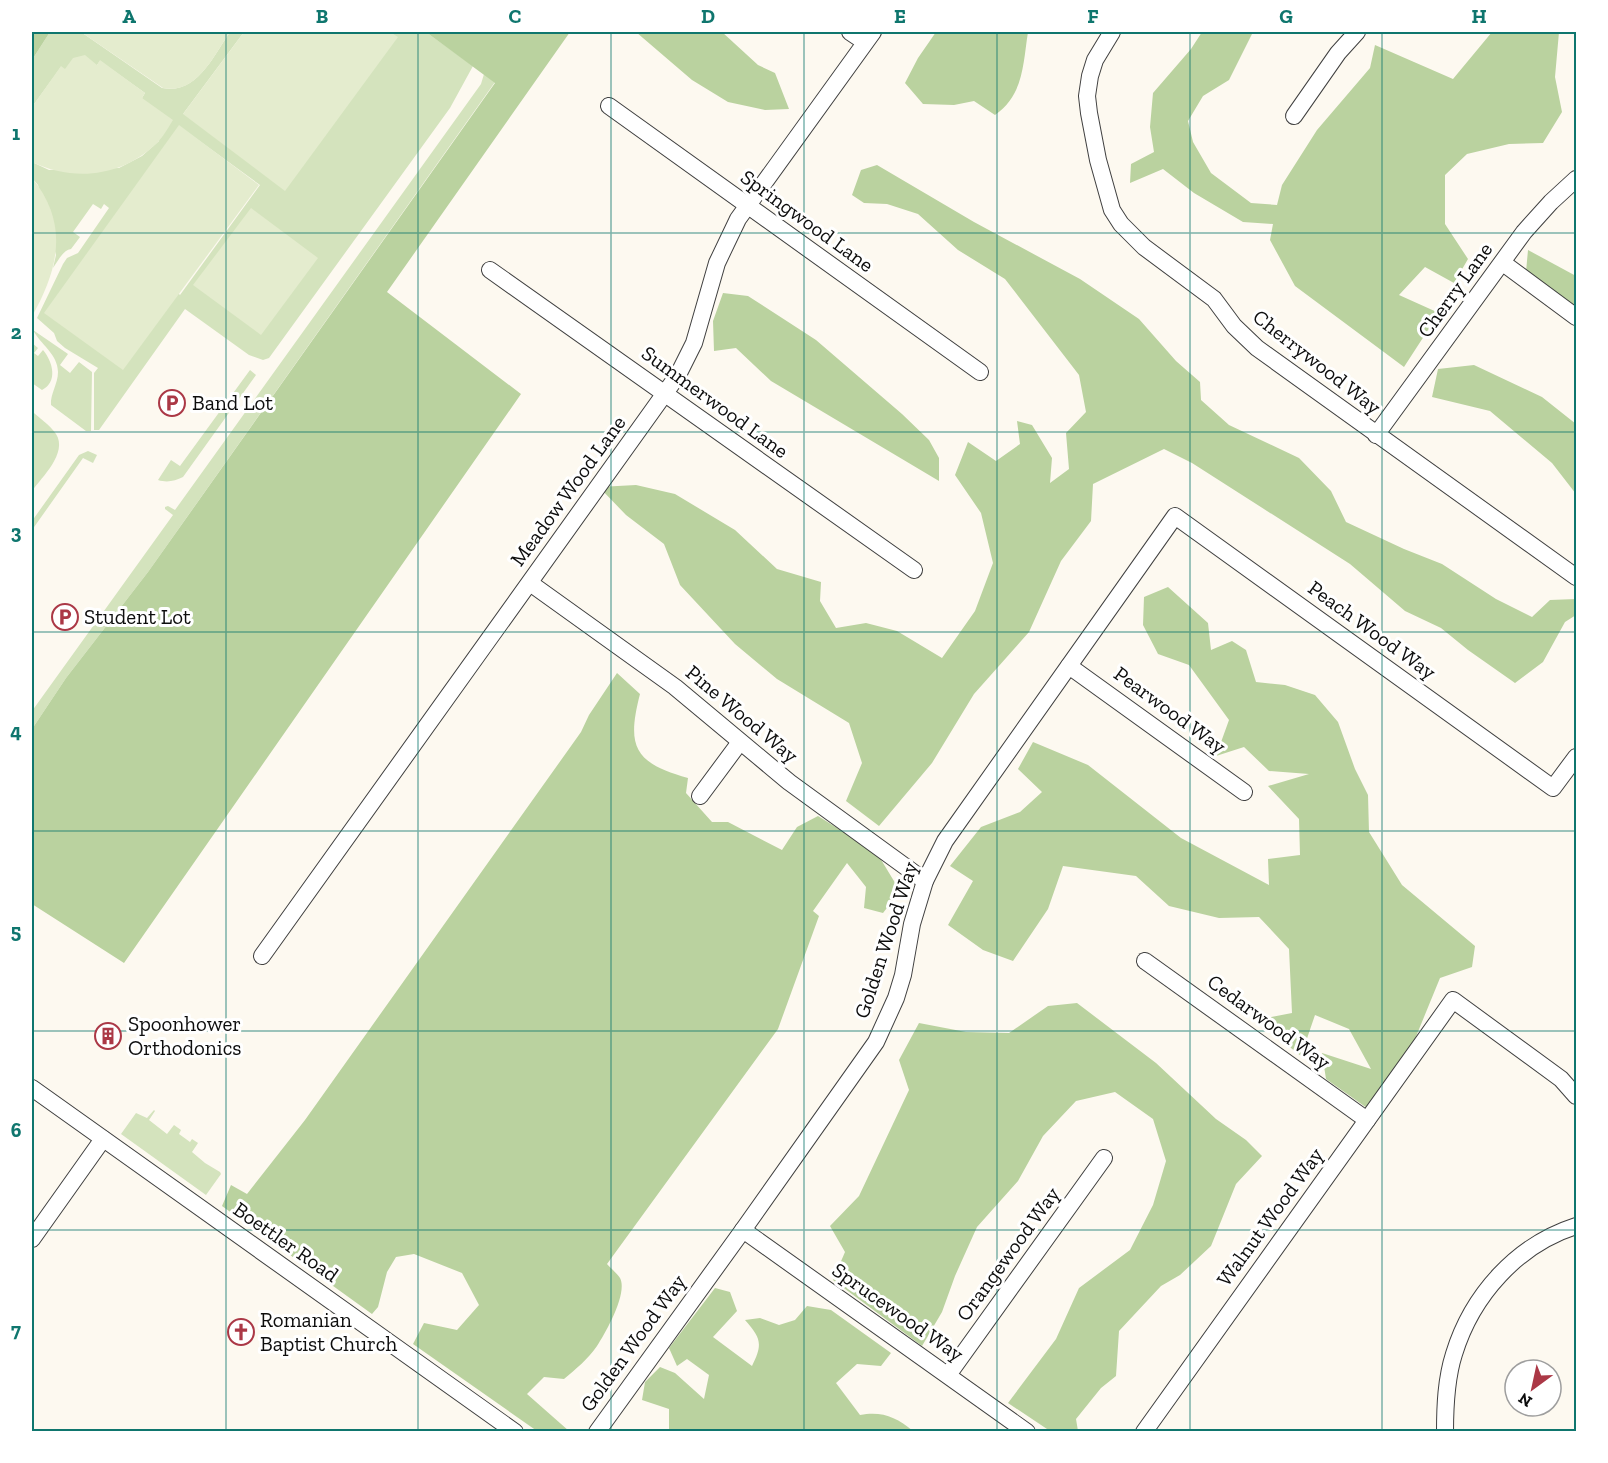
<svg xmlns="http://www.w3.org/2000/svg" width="1608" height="1463" viewBox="0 0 1608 1463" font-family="'Zilla Slab',serif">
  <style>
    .green { fill: #d4e3bd; fill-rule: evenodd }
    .forest { fill: #bad29f }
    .pitch { fill: #e4ecce }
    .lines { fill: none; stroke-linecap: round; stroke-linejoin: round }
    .minor-casing { stroke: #404040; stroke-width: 18 }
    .minor { stroke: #fff; stroke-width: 16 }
    .grid { fill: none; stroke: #0f766e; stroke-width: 1.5; stroke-opacity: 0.55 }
    .labels { text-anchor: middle; stroke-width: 6; stroke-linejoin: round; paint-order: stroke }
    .street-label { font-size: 21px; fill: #0d0d0d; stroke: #fff }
    .poi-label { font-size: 21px; fill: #0d0d0d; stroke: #fff; text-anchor: start }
    .neatline { fill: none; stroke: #0f766e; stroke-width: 2 }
    .grid-label { font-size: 20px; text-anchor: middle; font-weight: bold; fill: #0f766e }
  </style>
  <rect width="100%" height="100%" fill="#fdf9f0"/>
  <g class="green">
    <path d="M50,32H81L162,88C197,95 214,55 230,32H244L183,114L397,38L390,32H426L473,66L450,108L269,358L263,360L249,355L185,309L99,430H94V373L98,368L65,348L57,341L54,333L37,318L63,264L67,258L78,253L109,208L104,204L101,209L93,204L73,232L80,237L71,249C63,250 58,261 53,268L56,255L38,185L32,178V162L49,170L119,168L142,156L159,141L142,98L145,93L100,61L97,65L65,70L61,67L32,107V60ZM179,126L260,185L180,295L179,294Z"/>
    <polygon points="484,74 495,82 148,572 66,678 32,729 32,711 173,515 165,509 165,507 168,506 175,510 481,84"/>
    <path d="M33,330L68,354L60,365L70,373L79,362L92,372L91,431H86L51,405C50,394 58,384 58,372C58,354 40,344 33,330Z"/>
    <path d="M32,343L38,348L34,353L38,356L43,350C53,362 58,382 42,390L32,383Z"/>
    <path d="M250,370L256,375L183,477C175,481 167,483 158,480L171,460L180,466Z"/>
    <path d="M32,411C39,418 50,425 56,434C68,453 42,477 32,491Z"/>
    <polygon points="88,451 97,455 93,463 83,458 32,530 32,521 79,455"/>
    <polygon points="154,1110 155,1111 149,1120 167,1134 174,1125 181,1130 179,1134 190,1142 192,1139 198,1143 192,1152 205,1163 220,1172 221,1174 206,1195 121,1134 136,1113 147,1118"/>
  </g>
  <g class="forest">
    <polygon points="32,32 50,32 32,60"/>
    <polygon points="426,32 570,32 387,292 521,394 124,963 32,904 32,729 66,678 148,572 495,83"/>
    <polygon points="636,32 722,32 758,65 775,73 789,109 765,110 728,102 692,80"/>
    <path d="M936,32H1028C1023,63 1024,95 995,115L974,101L954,105L923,104L905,83L918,58Z"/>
    <polygon points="1202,32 1253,32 1229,80 1203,96 1188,121 1193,142 1211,173 1251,203 1277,205 1282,185 1317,130 1370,68 1375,45 1453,79 1492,32 1559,32 1555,77 1562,112 1543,143 1509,144 1467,154 1445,175 1445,224 1468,259 1454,283 1425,267 1399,295 1439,313 1404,367 1295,286 1270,240 1273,224 1243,222 1194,193 1163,169 1130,183 1131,164 1154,152 1150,127 1153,93 1191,49"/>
    <polygon points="877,165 974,222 1080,279 1139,319 1176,361 1200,382 1201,400 1229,425 1299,458 1331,491 1346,522 1404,549 1442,564 1496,599 1532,617 1550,600 1576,599 1576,615 1565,622 1543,662 1515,683 1468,650 1441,628 1405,611 1350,564 1192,463 1164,449 1093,484 1091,521 1061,561 1029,632 974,694 932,763 879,826 846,801 862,763 849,723 777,679 735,644 680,585 664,544 626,515 599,487 636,485 675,494 735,530 777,569 821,582 820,601 836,628 866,623 897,631 942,658 975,611 993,563 981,513 955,475 968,442 996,461 1020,444 1017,421 1032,425 1052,458 1050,483 1069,469 1066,433 1086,412 1079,375 1005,279 958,250 918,214 887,204 864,203 852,195 861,170"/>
    <polygon points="1528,250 1576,276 1576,309 1526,272"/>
    <polygon points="723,293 748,296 816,340 902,414 929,440 939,458 939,481 771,381 736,348 714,351 713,321"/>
    <polygon points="1474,365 1542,397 1576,424 1576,494 1552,463 1490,411 1432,397 1438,369"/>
    <polygon points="1168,587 1208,623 1211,650 1232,641 1246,650 1256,682 1285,685 1315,695 1338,722 1355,769 1368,795 1369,832 1402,885 1475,946 1472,967 1440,978 1415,1039 1367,1108 1326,1079 1322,1053 1371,1069 1349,1029 1315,1015 1301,1056 1256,1020 1292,1013 1289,949 1259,917 1219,918 1169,906 1136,876 1063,866 1048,909 1013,961 983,950 948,925 973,881 950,866 981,827 1020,812 1042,792 1018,769 1033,742 1088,765 1181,838 1269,885 1268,859 1300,855 1299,819 1268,786 1309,774 1269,771 1244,747 1216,756 1229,720 1189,665 1158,654 1143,625 1144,597"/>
    <path d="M617,673L640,694C626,748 635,763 688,778L686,793L712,822H728L782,850L797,827L818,816L877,853L900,891L883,913L864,908L866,887L847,863L813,911L819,916L778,1029L607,1264C610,1268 617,1273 620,1278C628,1293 606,1332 597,1346C588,1359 576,1369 564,1379L544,1377L527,1394L569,1431H537L413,1344L424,1323L457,1330L479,1305L462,1273L414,1254L396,1257L387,1272L378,1307L372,1314L222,1206L231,1185L247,1194L305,1120L581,732L589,715Z"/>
    <polygon points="1077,1003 1156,1063 1216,1119 1246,1140 1262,1156 1236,1184 1211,1246 1180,1275 1161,1286 1119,1331 1116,1376 1101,1388 1076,1419 1078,1431 1050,1431 1008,1403 1056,1339 1079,1288 1130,1250 1153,1205 1166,1161 1153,1119 1115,1092 1076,1101 1043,1136 1018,1181 977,1227 955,1276 942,1312 922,1346 833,1280 845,1252 830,1226 859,1196 909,1090 899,1060 919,1023 966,1032 1009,1033 1048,1006"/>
    <path d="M715,1288L730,1292L737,1311L713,1337L752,1366C763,1344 761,1338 745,1320L760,1318L779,1325L795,1320L807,1306L831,1310L891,1353L881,1366L857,1364L836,1383L860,1415C882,1411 896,1417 913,1431H669V1409L642,1400L645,1382L660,1367L675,1373L704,1399L709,1375L687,1359L677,1366L669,1348Z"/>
  </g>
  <g class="pitch">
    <path d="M81,32H230C214,55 197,95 163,88Z"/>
    <polygon points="244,32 390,32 398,37 285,191 183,114"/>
    <path d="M85,55L97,65L100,60L145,93L142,98L173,120C168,128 163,137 157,143C122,177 74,182 32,162V107L61,66L65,69L73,58Z"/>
    <polygon points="179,125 259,185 123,370 44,313"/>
    <path d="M32,178C69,223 59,269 32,316Z"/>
    <polygon points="251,208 318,258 261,335 193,285"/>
  </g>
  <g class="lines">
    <defs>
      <g id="minor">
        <polyline points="850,32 865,42"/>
        <polyline points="1112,32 1095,60 1090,76 1087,96 1089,113 1098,160 1112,210 1121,224 1144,247 1214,299 1234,326 1257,348 1576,577"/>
        <polyline points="609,106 980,372"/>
        <polyline points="1294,116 1338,53 1357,32"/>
        <polyline points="1503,263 1576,317"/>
        <polyline points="490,270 914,570"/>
        <polyline points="1376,435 1524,232 1551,202 1576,179"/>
        <polyline points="530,583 675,687 789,782 925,881"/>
        <polyline points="1069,666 1244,792"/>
        <polyline points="700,796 740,742"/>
        <polyline points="262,956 678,375 694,343 717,263 738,219 873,32"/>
        <polyline points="1145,961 1367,1120"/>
        <polyline points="32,1088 515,1432"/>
        <polyline points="743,1230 1027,1432"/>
        <polyline points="32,1239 103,1139"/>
        <polyline points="948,1375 1104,1158"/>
        <polyline points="597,1432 743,1230 876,1042 896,998 903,975 912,924 925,881 945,841 1175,516 1553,788 1576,757"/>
        <polyline points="1144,1432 1453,1000 1561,1079 1576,1096"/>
        <path d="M1445,1432C1445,1406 1446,1379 1454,1354C1472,1295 1517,1245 1576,1226"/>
      </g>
    </defs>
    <use href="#minor" class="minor-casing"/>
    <use href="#minor" class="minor"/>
  </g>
  <path class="grid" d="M226,32V1432M418,32V1432M611,32V1432M804,32V1432M997,32V1432M1190,32V1432M1382,32V1432M32,233H1576M32,432H1576M32,632H1576M32,831H1576M32,1031H1576M32,1230H1576"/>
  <defs>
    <symbol id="parking-ring" viewBox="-11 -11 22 22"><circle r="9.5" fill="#fff" stroke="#ab3846" stroke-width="1.5"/><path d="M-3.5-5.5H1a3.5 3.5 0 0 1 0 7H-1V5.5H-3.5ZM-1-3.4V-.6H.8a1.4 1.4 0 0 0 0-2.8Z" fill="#ab3846"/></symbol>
    <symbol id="building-ring" viewBox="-11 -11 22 22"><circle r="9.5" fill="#fff" stroke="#ab3846" stroke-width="1.5"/><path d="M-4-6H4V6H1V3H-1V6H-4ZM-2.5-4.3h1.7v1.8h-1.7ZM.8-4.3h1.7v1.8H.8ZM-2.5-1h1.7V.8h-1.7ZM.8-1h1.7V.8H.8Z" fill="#ab3846"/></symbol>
    <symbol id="church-ring" viewBox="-11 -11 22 22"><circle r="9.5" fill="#fff" stroke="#ab3846" stroke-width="1.5"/><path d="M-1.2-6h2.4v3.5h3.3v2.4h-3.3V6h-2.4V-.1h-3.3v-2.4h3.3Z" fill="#ab3846"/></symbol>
  </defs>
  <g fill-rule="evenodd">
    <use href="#parking-ring" x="157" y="388" width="30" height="30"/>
    <use href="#parking-ring" x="50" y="602" width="30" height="30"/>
    <use href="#building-ring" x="93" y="1021" width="30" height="30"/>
    <use href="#church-ring" x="226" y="1317" width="30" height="30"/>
  </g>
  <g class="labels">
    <g class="street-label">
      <text transform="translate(807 221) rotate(36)" y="7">Springwood Lane</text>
      <text transform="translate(1455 290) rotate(-54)" y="7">Cherry Lane</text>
      <text transform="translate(1317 362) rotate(38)" y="7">Cherrywood Way</text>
      <text transform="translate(715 402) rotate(36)" y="7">Summerwood Lane</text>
      <text transform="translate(568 491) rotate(-54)" y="7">Meadow Wood Lane</text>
      <text transform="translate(1372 630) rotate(36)" y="7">Peach Wood Way</text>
      <text transform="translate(1170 710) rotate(36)" y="7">Pearwood Way</text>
      <text transform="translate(742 714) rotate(40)" y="7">Pine Wood Way</text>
      <text transform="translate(886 940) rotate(-72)" y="7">Golden Wood Way</text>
      <text transform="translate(1269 1022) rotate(36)" y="7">Cedarwood Way</text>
      <text transform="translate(1270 1217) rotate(-54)" y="7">Walnut Wood Way</text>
      <text transform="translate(286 1242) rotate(35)" y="7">Boettler Road</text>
      <text transform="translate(1008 1254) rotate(-54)" y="7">Orangewood Way</text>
      <text transform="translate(898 1312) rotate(35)" y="7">Sprucewood Way</text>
      <text transform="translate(633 1343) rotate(-54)" y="7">Golden Wood Way</text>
    </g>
    <g class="poi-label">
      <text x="192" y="410">Band Lot</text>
      <text x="84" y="624">Student Lot</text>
      <text x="128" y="1031">Spoonhower<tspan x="128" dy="24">Orthodonics</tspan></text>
      <text x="260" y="1327">Romanian<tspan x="260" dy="24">Baptist Church</tspan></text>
    </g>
  </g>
  <rect width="1608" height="1463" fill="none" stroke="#ffffff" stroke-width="66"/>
  <g transform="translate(1533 1388) rotate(213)"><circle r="28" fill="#ffffff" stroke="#9e9e9e" stroke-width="1.5"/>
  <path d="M0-4.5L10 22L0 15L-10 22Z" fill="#ab3846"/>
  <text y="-9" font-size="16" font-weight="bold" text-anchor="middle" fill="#0d0d0d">N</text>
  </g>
  <rect x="33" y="33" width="1542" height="1397" class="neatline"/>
  <g class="grid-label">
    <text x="129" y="23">A</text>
    <text x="322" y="23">B</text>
    <text x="515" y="23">C</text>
    <text x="708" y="23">D</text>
    <text x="900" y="23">E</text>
    <text x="1093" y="23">F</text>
    <text x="1286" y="23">G</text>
    <text x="1479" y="23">H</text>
    <text x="16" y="140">1</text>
    <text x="16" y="339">2</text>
    <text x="16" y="539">3</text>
    <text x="16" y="738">4</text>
    <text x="16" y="938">5</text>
    <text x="16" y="1137">6</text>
    <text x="16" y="1337">7</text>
  </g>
</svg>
